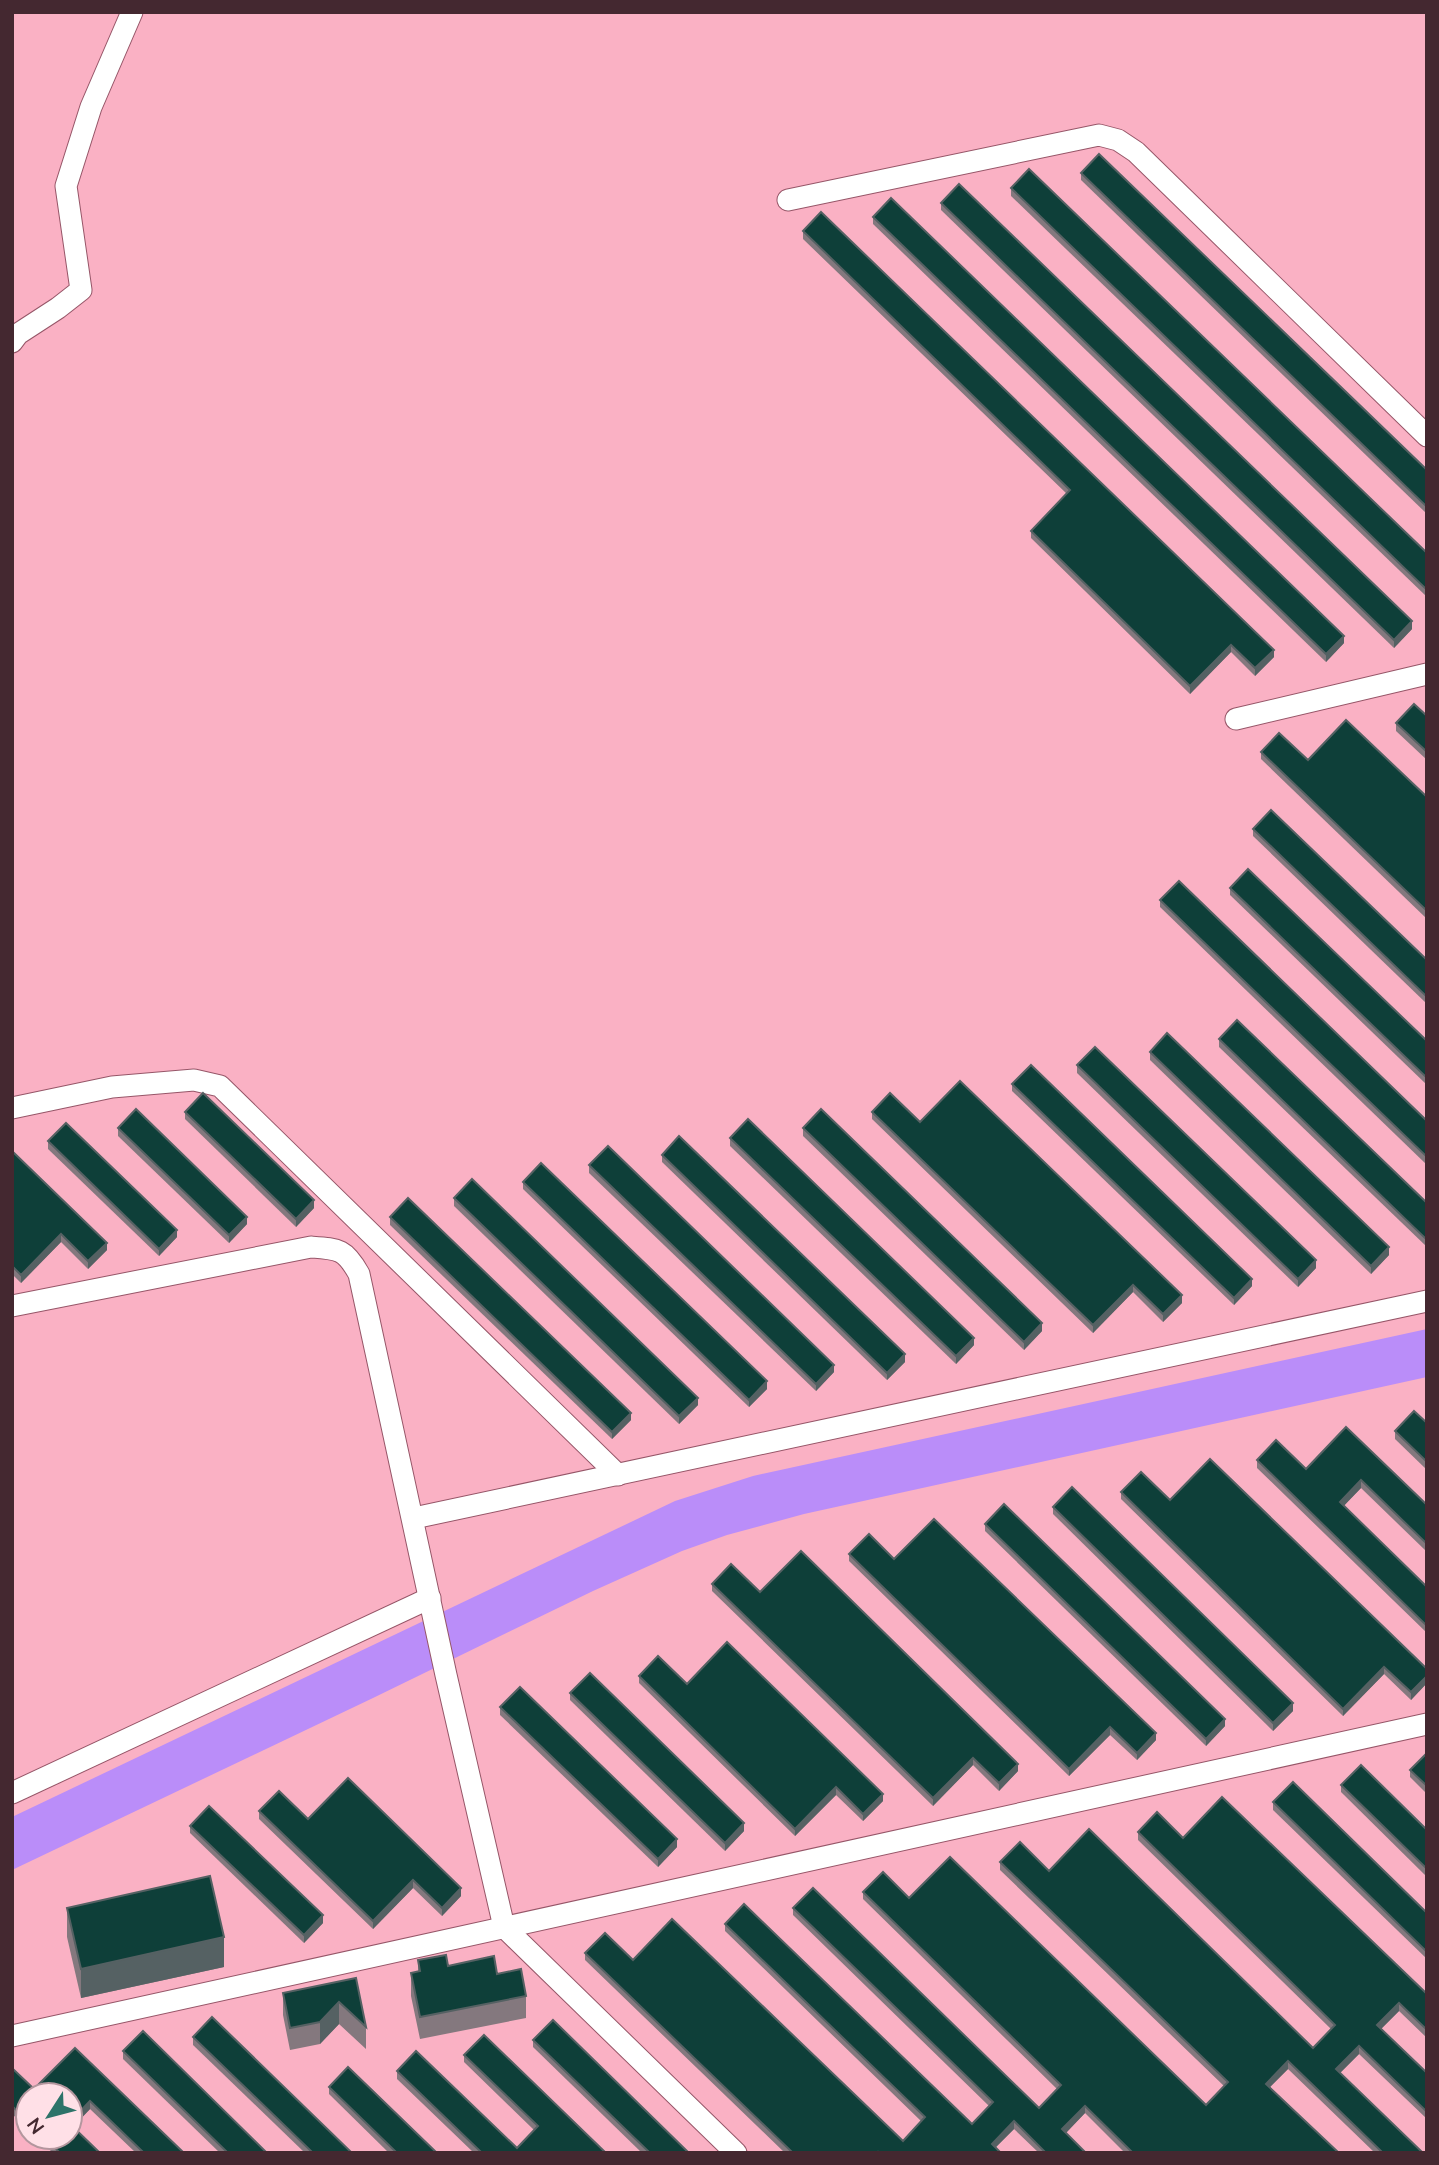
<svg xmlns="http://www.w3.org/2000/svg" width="1439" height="2165" viewBox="0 0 1439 2165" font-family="Mulish,sans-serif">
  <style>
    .water { fill: #ba8df9 }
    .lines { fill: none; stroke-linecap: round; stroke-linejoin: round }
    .minor-casing { stroke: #965668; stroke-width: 23 }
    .minor { stroke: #fff; stroke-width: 21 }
    .wall { fill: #84787e }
    .shaded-wall { fill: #556163 }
    .building { fill: #0e3f39; stroke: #556163; stroke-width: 2 }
  </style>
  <rect width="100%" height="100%" fill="#fab1c4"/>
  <polygon class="water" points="1427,1329 1427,1377 804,1514 727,1535 682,1551 593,1591 373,1698 12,1870 12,1817 675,1501 753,1476"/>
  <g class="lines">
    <defs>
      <g id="minor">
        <polyline points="788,200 1099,135 1118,140 1136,152 1427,436"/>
        <polyline points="12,342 18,334 58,308 81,290 66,186 91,107 132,12"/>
        <polyline points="1236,719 1427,674"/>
        <polyline points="12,1108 112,1087 194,1080 220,1086 618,1475"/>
        <path d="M12,1306L311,1247C339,1249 345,1249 359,1274L446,1675L504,1927L736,2153"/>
        <polyline points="414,1518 1427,1301"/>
        <polyline points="12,1793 430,1598"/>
        <polyline points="12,2036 1427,1724"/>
      </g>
    </defs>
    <use href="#minor" class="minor-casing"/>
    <use href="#minor" class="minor"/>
  </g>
  <g class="wall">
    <polygon points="1081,173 1427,470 1427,514 1081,180"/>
    <polygon points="1011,188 1427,553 1427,597 1011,196"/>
    <polygon points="941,203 1412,629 1394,648 941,210"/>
    <polygon points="873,217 1344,643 1326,662 873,224"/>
    <polygon points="803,231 1274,657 1255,676 1231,652 1190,694 1031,538 1031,531 1067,494 803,239"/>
    <polygon points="1427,716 1427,760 1396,731 1396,723"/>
    <polygon points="1261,752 1308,760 1427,797 1427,919 1261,759"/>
    <polygon points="1253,829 1427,960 1427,1004 1253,836"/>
    <polygon points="1230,888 1427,1041 1427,1085 1230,895"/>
    <polygon points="1160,900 1427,1121 1427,1165 1160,907"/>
    <polygon points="1219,1039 1427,1203 1427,1247 1219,1047"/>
    <polygon points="1150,1052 1389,1255 1371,1274 1150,1060"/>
    <polygon points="1077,1065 1316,1268 1298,1287 1077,1073"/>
    <polygon points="1012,1084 1252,1286 1234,1305 1012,1091"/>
    <polygon points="185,1112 314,1208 296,1227 185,1119"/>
    <polygon points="872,1112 920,1122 1182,1303 1163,1322 1133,1292 1093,1333 872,1119"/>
    <polygon points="118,1128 247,1224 229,1243 118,1136"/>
    <polygon points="803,1128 1042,1331 1024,1350 803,1136"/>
    <polygon points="730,1138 974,1345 956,1364 730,1146"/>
    <polygon points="48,1141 177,1237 159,1256 48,1149"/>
    <polygon points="12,1151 107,1250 88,1269 61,1242 21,1283 12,1274"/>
    <polygon points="662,1155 905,1362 887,1380 662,1162"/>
    <polygon points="589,1165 834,1372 816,1391 589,1173"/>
    <polygon points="523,1182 767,1389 749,1407 523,1189"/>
    <polygon points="454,1198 698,1405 679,1424 454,1206"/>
    <polygon points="390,1217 631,1420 612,1439 390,1225"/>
    <polygon points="1427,1423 1427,1470 1395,1439 1395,1431"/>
    <polygon points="1346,1427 1427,1505 1427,1552 1361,1488 1343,1506 1427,1587 1427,1633 1257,1468 1257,1460 1306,1469"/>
    <polygon points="1121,1492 1170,1500 1427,1669 1427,1683 1411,1700 1384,1674 1343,1716 1121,1499"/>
    <polygon points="1053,1507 1293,1711 1273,1731 1053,1514"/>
    <polygon points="985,1524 1225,1726 1206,1746 985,1531"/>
    <polygon points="849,1554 894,1559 1156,1740 1137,1760 1110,1735 1069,1776 849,1561"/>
    <polygon points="712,1584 760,1592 1018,1771 999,1791 973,1765 933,1806 712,1591"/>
    <polygon points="639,1676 687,1684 883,1801 863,1821 836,1795 795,1836 639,1683"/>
    <polygon points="570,1693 744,1831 725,1851 570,1700"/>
    <polygon points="500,1707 677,1847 658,1867 500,1715"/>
    <polygon points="1427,1753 1427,1794 1410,1777 1410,1770"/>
    <polygon points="1341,1785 1427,1830 1427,1877 1341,1792"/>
    <polygon points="1273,1802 1427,1913 1427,1959 1273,1810"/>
    <polygon points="259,1811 308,1819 461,1896 442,1916 413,1888 373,1929 259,1819"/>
    <polygon points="190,1826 323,1923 304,1943 190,1833"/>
    <polygon points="1138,1832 1183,1838 1427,1994 1427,2038 1399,2011 1381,2029 1427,2073 1427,2119 1359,2054 1340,2073 1423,2153 1375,2153 1288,2069 1270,2087 1339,2153 1125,2153 1085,2113 1066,2133 1086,2153 1039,2153 1014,2129 996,2147 1001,2153 785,2153 585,1960 585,1953 633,1960 903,2141 921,2121 725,1931 725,1924 972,2124 989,2106 793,1915 793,1908 1039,2108 1057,2089 863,1899 863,1892 909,1898 1206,2105 1224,2086 1000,1870 1000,1862 1049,1871 1313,2048 1331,2029 1138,1840"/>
    <polygon points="67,1908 224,1967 81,1998 67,1937"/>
    <polygon points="418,1960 448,1966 526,1996 526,2018 420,2039 411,1996 411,1973 418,1972"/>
    <polygon points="356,1978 366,2027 366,2049 339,2024 320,2044 290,2050 283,2015 283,1993"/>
    <polygon points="193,2037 352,2153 305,2153 193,2045"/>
    <polygon points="533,2040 689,2153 642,2153 533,2047"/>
    <polygon points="75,2048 184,2153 136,2153 90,2109 73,2127 100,2153 53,2153 36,2137 70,2137 28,2095 28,2129 12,2114 12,2068 34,2089"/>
    <polygon points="123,2051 267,2153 220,2153 123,2059"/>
    <polygon points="464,2055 606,2153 474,2153 397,2079 397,2071 517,2148 534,2130 464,2062"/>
    <polygon points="329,2087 437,2153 389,2153 329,2094"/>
  </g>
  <g class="shaded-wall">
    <polygon points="1412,621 1412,629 1394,648 1394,640"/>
    <polygon points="1344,636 1344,643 1326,662 1326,654"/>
    <polygon points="1231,645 1231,652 1190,694 1190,686"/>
    <polygon points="1274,650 1274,657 1255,676 1255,668"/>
    <polygon points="314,1200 314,1208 296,1227 296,1219"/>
    <polygon points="247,1217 247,1224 229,1243 229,1235"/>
    <polygon points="177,1230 177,1237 159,1256 159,1249"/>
    <polygon points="61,1234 61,1242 21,1283 21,1275"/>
    <polygon points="107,1243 107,1250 88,1269 88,1261"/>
    <polygon points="1389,1247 1389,1255 1371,1274 1371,1266"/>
    <polygon points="1316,1260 1316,1268 1298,1287 1298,1279"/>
    <polygon points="1252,1279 1252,1286 1234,1305 1234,1298"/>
    <polygon points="1133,1285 1133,1292 1093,1333 1093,1325"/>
    <polygon points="1182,1295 1182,1303 1163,1322 1163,1314"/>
    <polygon points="1042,1323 1042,1331 1024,1350 1024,1342"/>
    <polygon points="974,1338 974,1345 956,1364 956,1356"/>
    <polygon points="905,1354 905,1362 887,1380 887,1373"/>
    <polygon points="834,1365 834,1372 816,1391 816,1384"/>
    <polygon points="767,1381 767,1389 749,1407 749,1400"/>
    <polygon points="698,1398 698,1405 679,1424 679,1416"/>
    <polygon points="631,1413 631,1420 612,1439 612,1432"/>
    <polygon points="1361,1480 1361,1488 1340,1510 1340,1502"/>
    <polygon points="1384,1667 1384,1674 1343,1716 1343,1709"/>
    <polygon points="1427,1676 1427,1683 1411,1700 1411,1692"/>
    <polygon points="1293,1703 1293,1711 1273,1731 1273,1723"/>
    <polygon points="1225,1719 1225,1726 1206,1746 1206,1739"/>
    <polygon points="1110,1727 1110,1735 1069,1776 1069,1769"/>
    <polygon points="1156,1733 1156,1740 1137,1760 1137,1753"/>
    <polygon points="973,1758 973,1765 933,1806 933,1798"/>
    <polygon points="1018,1764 1018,1771 999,1791 999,1783"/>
    <polygon points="836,1787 836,1795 795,1836 795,1829"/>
    <polygon points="883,1794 883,1801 863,1821 863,1814"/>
    <polygon points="744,1823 744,1831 725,1851 725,1843"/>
    <polygon points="677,1839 677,1847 658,1867 658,1859"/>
    <polygon points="413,1880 413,1888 373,1929 373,1921"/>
    <polygon points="461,1888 461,1896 442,1916 442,1908"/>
    <polygon points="323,1915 323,1923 304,1943 304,1935"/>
    <polygon points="224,1937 224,1967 81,1998 81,1969"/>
    <polygon points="339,2002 339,2024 320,2044 320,2022"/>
    <polygon points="1399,2003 1399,2011 1377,2033 1377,2025"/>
    <polygon points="1359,2046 1359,2054 1336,2077 1336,2069"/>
    <polygon points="1288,2061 1288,2069 1266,2091 1266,2084"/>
    <polygon points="90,2101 90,2109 70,2130 70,2122"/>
    <polygon points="1085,2106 1085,2113 1062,2137 1062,2129"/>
    <polygon points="1014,2121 1014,2129 992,2151 992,2144"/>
  </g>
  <g class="building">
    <polygon points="1099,154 1427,470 1427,507 1081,173"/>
    <polygon points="1029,169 1427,553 1427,590 1011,188"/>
    <polygon points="959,184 1412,621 1394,640 941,203"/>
    <polygon points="891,198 1344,636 1326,654 873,217"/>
    <polygon points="821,212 1274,650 1255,668 1231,645 1190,686 1031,531 1070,490 803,231"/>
    <polygon points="1414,704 1427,716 1427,752 1396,723"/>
    <polygon points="1346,720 1427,797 1427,911 1261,752 1279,733 1308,760"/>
    <polygon points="1271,810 1427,960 1427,997 1253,829"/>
    <polygon points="1248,869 1427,1041 1427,1078 1230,888"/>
    <polygon points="1179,881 1427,1121 1427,1157 1160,900"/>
    <polygon points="1237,1020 1427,1203 1427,1240 1219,1039"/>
    <polygon points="1167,1033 1389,1247 1371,1266 1150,1052"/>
    <polygon points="1095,1047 1316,1260 1298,1279 1077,1065"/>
    <polygon points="1031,1065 1252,1279 1234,1298 1012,1084"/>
    <polygon points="960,1081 1182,1295 1163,1314 1133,1285 1093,1325 872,1112 890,1093 920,1122"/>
    <polygon points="203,1093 314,1200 296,1219 185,1112"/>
    <polygon points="136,1109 247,1217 229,1235 118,1128"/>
    <polygon points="821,1109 1042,1323 1024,1342 803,1128"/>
    <polygon points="748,1119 974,1338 956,1356 730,1138"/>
    <polygon points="66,1123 177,1230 159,1249 48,1141"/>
    <polygon points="679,1136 905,1354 887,1373 662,1155"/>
    <polygon points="608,1146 834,1365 816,1384 589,1165"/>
    <polygon points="12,1151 107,1243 88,1261 61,1234 21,1275 12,1266"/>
    <polygon points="541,1163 767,1381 749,1400 523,1182"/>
    <polygon points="472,1179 698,1398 679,1416 454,1198"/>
    <polygon points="408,1198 631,1413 612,1432 390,1217"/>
    <polygon points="1414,1411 1427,1423 1427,1462 1395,1431"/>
    <polygon points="1346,1427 1427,1505 1427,1544 1361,1480 1340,1502 1427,1587 1427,1626 1257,1460 1276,1440 1306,1469"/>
    <polygon points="1210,1459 1427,1669 1427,1676 1411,1692 1384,1667 1343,1709 1121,1492 1141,1472 1170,1500"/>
    <polygon points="1072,1487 1293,1703 1273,1723 1053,1507"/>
    <polygon points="1004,1504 1225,1719 1206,1739 985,1524"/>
    <polygon points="934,1519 1156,1733 1137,1753 1110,1727 1069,1769 849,1554 869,1534 894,1559"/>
    <polygon points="801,1551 1018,1764 999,1783 973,1758 933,1798 712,1584 731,1564 760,1592"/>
    <polygon points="727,1642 883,1794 863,1814 836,1787 795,1829 639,1676 658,1656 687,1684"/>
    <polygon points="590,1673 744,1823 725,1843 570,1693"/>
    <polygon points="520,1687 677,1839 658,1859 500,1707"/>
    <polygon points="1427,1753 1427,1786 1410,1770"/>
    <polygon points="1361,1765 1427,1830 1427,1869 1341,1785"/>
    <polygon points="348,1778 461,1888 442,1908 413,1880 373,1921 259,1811 279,1791 308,1819"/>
    <polygon points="1293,1782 1427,1913 1427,1952 1273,1802"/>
    <polygon points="1222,1797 1427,1994 1427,2030 1399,2003 1377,2025 1427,2073 1427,2112 1359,2046 1336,2069 1423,2153 1383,2153 1288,2061 1266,2084 1339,2153 1133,2153 1085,2106 1062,2129 1086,2153 1046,2153 1014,2121 992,2144 1001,2153 879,2153 878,2152 877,2153 793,2153 585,1953 605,1933 633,1960 672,1919 903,2141 925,2117 725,1924 744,1904 972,2124 993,2102 793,1908 813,1888 1039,2108 1061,2085 863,1892 883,1872 909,1898 950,1857 1206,2105 1228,2082 1000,1862 1020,1842 1049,1871 1089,1829 1313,2048 1335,2025 1138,1832 1157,1812 1183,1838"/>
    <polygon points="209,1806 323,1915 304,1935 190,1826"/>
    <polygon points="210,1876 224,1937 81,1969 67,1908"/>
    <polygon points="446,1955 448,1966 494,1956 497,1974 521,1969 526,1996 420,2017 411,1973 420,1971 418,1960"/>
    <polygon points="356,1978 366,2027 339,2002 320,2022 290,2028 283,1993"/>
    <polygon points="212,2017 352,2153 313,2153 193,2037"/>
    <polygon points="553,2020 689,2153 650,2153 533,2040"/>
    <polygon points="143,2031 267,2153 228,2153 123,2051"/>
    <polygon points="484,2035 606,2153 482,2153 397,2071 416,2051 517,2148 538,2126 464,2055"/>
    <polygon points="75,2048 184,2153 144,2153 90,2101 70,2122 70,2095 28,2095 28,2121 12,2106 12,2068 34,2089"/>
    <polygon points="348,2067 437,2153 397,2153 329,2087"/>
    <polygon points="70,2124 100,2153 60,2153 44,2137 70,2137"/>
  </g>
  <rect width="1439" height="2165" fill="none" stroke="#442830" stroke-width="28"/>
  <g transform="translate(49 2116) rotate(234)"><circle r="33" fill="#ffe0e7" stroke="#b4969e" stroke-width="2"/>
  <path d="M0-5L12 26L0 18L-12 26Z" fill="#2d7369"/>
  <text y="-10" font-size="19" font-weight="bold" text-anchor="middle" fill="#442830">N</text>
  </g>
</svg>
